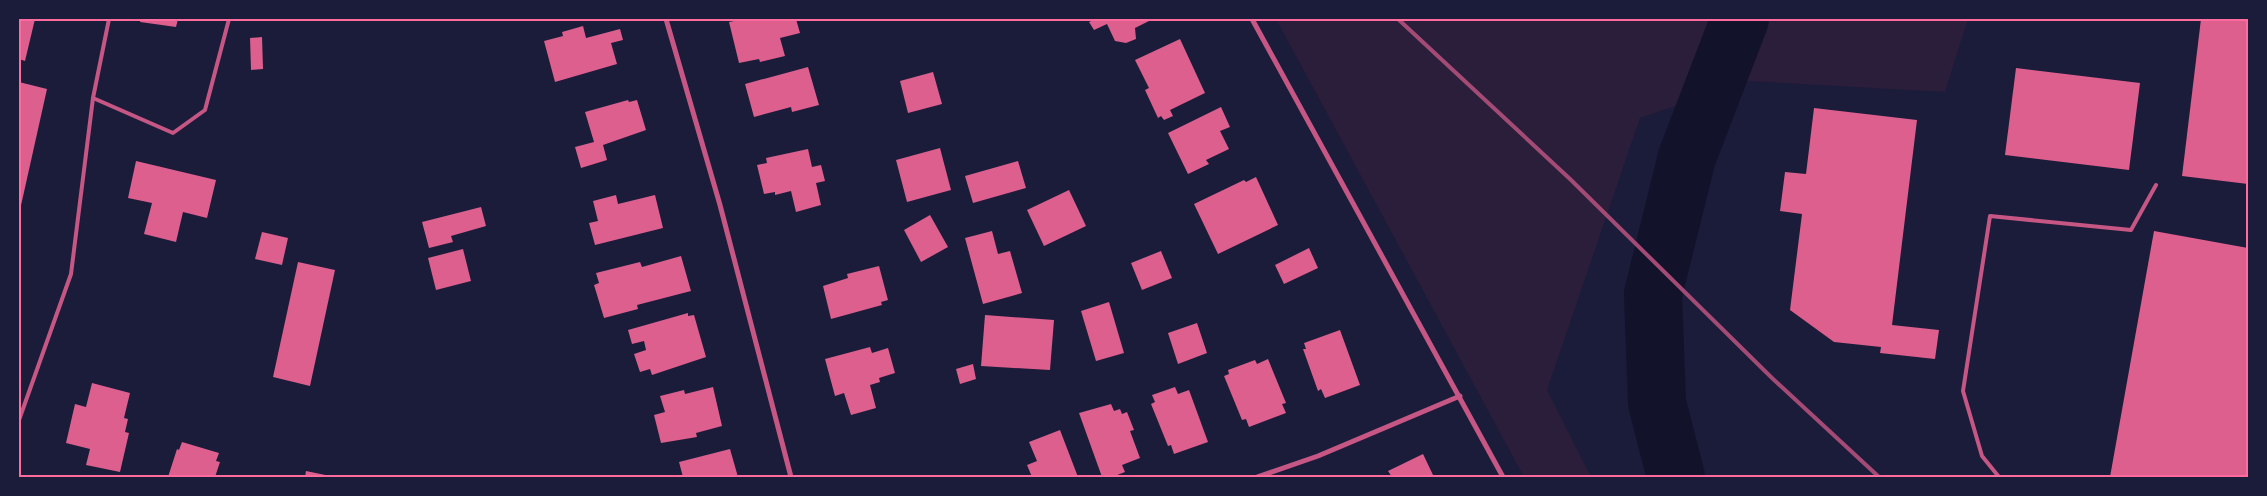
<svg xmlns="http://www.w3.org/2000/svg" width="2267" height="496" viewBox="0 0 2267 496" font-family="'Golos Text',sans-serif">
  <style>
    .green { fill: #2a1e3b }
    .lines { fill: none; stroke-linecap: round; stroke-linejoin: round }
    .river { stroke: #12122b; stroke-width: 58 }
    .building { fill: #dd5f8e }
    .service { stroke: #c65784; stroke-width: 4 }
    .minor { stroke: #c65784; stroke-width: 5 }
    .rail { stroke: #a44b75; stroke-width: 4 }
    .neatline { fill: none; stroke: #ff6b9d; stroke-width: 2 }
  </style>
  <rect width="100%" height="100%" fill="#1b1b3a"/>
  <polygon class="green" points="1276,19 1968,19 1945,92 1749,81 1640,118 1547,390 1591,477 1524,477"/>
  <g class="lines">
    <polyline class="river" points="1676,477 1657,403 1653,294 1687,157 1740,19"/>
  </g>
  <g class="building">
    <polygon points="19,19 35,19 25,61 19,59"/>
    <polygon points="141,19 178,19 176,27 140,22"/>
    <polygon points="744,19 796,19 800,33 780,38 785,56 760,62 759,59 739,63 729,22"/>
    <polygon points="1096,19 1153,19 1135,28 1136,39 1126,43 1115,41 1107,24 1094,30 1089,22"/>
    <polygon points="2201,19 2248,19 2248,184 2182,176"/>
    <polygon points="583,26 586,38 620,29 623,40 611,43 617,64 555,82 544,41 563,36 562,32"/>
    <polygon points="262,37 263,69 251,70 250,38"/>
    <polygon points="1180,39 1205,93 1170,110 1173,116 1164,120 1161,116 1158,118 1145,90 1149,88 1135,60"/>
    <polygon points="808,67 819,105 792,112 791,107 754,117 745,84"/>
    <polygon points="2016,68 2140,83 2129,170 2005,155"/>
    <polygon points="933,72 942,104 908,113 900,81"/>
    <polygon points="19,82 47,89 20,210 19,210"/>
    <polygon points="628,100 629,102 637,100 646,130 603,145 607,160 581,168 575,147 594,142 585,112"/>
    <polygon points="1221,107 1230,127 1220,131 1229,149 1206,160 1209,164 1188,174 1168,133"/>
    <polygon points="1814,108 1917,120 1892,325 1939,330 1935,359 1880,353 1881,347 1834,342 1790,310 1802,214 1780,211 1785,172 1806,174"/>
    <polygon points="940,148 951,190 907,202 896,160"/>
    <polygon points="808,149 812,167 821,165 825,181 816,183 821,205 796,212 791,191 775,195 775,192 764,194 757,165 767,163 766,158"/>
    <polygon points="136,161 216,180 207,218 183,212 176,242 144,234 152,203 128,198"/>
    <polygon points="1018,161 1026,188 973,203 965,176"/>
    <polygon points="1256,177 1278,225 1218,254 1194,204 1244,180 1246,182"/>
    <polygon points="1069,190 1086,226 1044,246 1027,210"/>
    <polygon points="616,195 618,204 655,195 663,228 595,245 589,223 598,221 593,201"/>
    <polygon points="481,207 486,226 451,236 453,242 429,248 422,222"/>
    <polygon points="930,215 948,247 921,262 904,230"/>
    <polygon points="992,231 998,254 1010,251 1022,293 983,304 965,238"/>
    <polygon points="2154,231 2248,248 2248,477 2110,477"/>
    <polygon points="262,232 288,238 282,265 255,259"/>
    <polygon points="1309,248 1318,268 1284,284 1275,265"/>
    <polygon points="463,249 471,281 436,290 428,258"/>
    <polygon points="1161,251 1172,278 1142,290 1131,263"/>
    <polygon points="681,256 691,291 637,305 638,309 604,318 594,285 599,283 596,273 640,262 642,267"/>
    <polygon points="298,262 335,270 310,386 273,377"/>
    <polygon points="879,266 888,300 881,302 882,305 831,319 823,286 848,278 847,274"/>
    <polygon points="1109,302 1124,353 1096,361 1081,311"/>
    <polygon points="688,313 688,316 694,315 706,357 652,375 650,369 640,372 634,354 646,350 644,341 632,344 628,330"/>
    <polygon points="985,315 1054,320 1050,370 981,366"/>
    <polygon points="1197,323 1207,353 1178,364 1168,333"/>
    <polygon points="1340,330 1360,385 1325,398 1321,389 1318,391 1303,349 1306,349 1304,343"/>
    <polygon points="870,347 872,353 888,348 895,373 879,378 880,382 870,385 876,408 851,415 844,393 835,396 825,359"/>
    <polygon points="1268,359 1286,403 1282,404 1286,413 1249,427 1246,419 1242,420 1224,376 1229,374 1228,370 1255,360 1257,364"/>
    <polygon points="973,364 976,379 960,384 956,369"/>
    <polygon points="92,383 130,393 124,418 128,419 125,432 129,433 120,472 86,465 90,449 66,443 75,404 86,407"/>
    <polygon points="713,387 722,426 696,433 697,437 661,443 654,415 665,412 660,396 684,390 685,394"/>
    <polygon points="1175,387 1178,394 1189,390 1208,442 1174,454 1171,445 1168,446 1151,404 1155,402 1152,395"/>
    <polygon points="1111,404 1114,411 1120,409 1122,414 1127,412 1134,430 1130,431 1140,458 1122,465 1125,472 1112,477 1102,477 1079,413"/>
    <polygon points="1060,430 1078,477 1032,477 1027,465 1037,461 1029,442"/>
    <polygon points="182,442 219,453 216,461 220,462 215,477 168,477 177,449 179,450"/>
    <polygon points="730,449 738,477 683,477 679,462"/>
    <polygon points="1423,454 1434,477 1392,477 1388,471"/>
    <polygon points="306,471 330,476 330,477 305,477"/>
  </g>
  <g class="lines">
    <g class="service">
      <polyline points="93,98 173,133 205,110 229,19"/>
      <polyline points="19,420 71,274 93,98 109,19"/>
      <polyline points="1999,477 1982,456 1963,391 1990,216 2131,230 2156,185"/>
    </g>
    <g class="minor">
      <polyline points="666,19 720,205 791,477"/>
      <polyline points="1252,19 1503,477"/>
      <polyline points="1257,477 1318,456 1460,396"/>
    </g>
    <polyline class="rail" points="1398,19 1570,179 1772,378 1879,477"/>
  </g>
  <rect width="2267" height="496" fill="none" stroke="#1b1b3a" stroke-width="40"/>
  <rect x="20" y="20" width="2227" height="456" class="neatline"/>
</svg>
